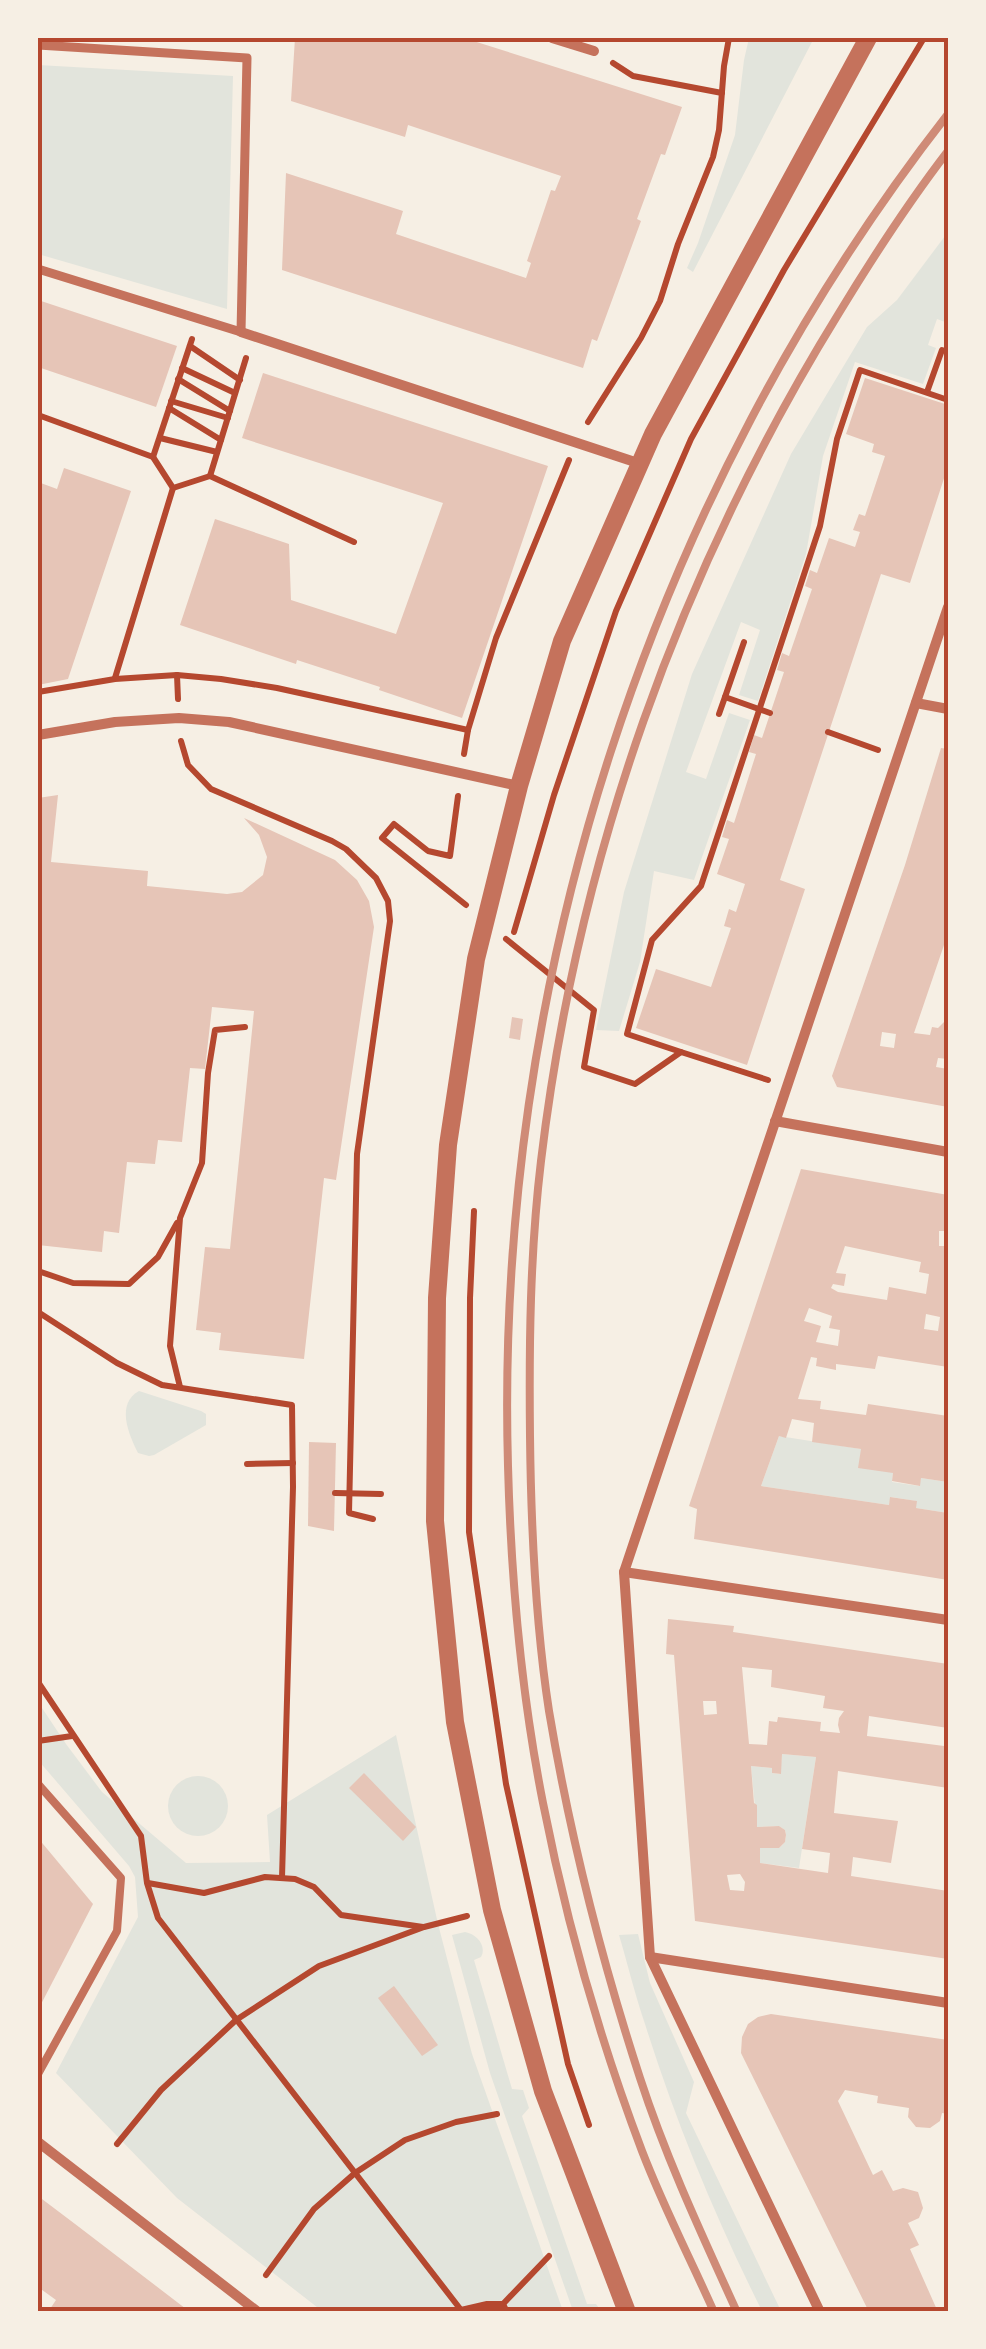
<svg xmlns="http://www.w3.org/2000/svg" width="986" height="2349" viewBox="0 0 986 2349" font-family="Quicksand,sans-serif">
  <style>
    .green { fill: #e2e4dc }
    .building { fill: #e6c5b7; fill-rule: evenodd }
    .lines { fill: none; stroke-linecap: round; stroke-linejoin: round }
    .path { stroke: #b5482f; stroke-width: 6 }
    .service { stroke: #c5725c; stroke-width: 8 }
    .pedestrian { stroke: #c5725c; stroke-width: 9 }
    .minor { stroke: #c5725c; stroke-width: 10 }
    .tertiary { stroke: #c5725c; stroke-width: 18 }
    .rail { stroke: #cf8b77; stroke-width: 8 }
    .neatline { fill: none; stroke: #b5482f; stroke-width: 4 }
  </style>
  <rect width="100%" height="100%" fill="#f6efe4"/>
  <g class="green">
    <polygon points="749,38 814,38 693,272 687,268 698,243 735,135 744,60"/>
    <polygon points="38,65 233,76 227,309 38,254"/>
    <polygon points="948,232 948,323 937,319 928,345 936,348 923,384 855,362 823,456 806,554 758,701 739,695 760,630 741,622 686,772 706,779 729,713 750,720 694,880 654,871 640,962 619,1031 596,1030 624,892 692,674 791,454 867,327 897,300"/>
    <path d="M139,1391L201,1411L206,1414V1425L154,1455L149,1456L138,1453C128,1433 116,1404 139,1391Z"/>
    <polygon points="779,1436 861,1449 893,1473 892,1482 919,1486 921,1478 948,1482 948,1513 916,1508 916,1501 891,1497 889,1505 761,1486"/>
    <polygon points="38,1702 66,1744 102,1792 186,1863 270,1862 267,1815 396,1735 438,1924 472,2054 563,2311 322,2311 177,2198 56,2073 138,1917 135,1877 129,1866 38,1760"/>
    <path d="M782,1754L816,1757L799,1868L760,1863V1848H779C786,1843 787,1837 785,1830L779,1826L757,1827L751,1766L772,1768V1773L780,1774Z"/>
    <circle cx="198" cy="1806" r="30"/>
    <path d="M465,1932C477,1934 487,1946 481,1957L474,1960L512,2089L523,2090L529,2108L522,2116L587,2304H596L601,2311H573L490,2073L452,1935Z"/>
    <path d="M638,1934L650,1983L694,2082L686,2113L781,2311H762C716,2219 676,2123 645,2024C635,1995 628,1965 619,1935Z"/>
  </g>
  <g class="building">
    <polygon points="295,38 464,38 682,107 665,155 661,154 637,219 641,221 597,341 592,339 583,368 282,270 286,173 403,211 396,234 526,278 531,263 527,261 551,190 555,191 561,176 408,125 405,137 291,101"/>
    <polygon points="38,300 177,346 156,407 38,367"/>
    <polygon points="263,373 548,466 462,718 379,690 380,687 297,660 296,664 180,625 215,519 289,544 291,600 396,634 443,503 242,438"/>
    <polygon points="865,378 948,405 948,466 910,583 881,574 780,880 805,889 747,1065 636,1028 656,969 711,987 731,928 724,926 729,909 736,912 745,884 717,874 729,839 722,837 727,820 734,823 756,754 749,752 754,735 762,738 784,672 777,670 782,653 789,656 812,589 805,586 810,570 817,573 829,538 855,547 860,532 853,530 859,514 865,516 885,456 872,452 874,444 846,434"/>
    <polygon points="64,468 131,491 68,679 38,685 38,482 57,489"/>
    <path d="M941,748L948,749V946L944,945L914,1033L930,1035L932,1027L938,1028L948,1018V1059L938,1058L936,1067L948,1069V1107L837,1087L832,1076L905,865ZM882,1032L896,1034L894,1048L880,1046Z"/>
    <polygon points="58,795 51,862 148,871 147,886 227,894 242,892 263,875 267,857 259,835 244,818 335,860 357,880 369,901 374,927 336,1180 324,1178 304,1359 219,1350 221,1333 196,1330 205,1247 230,1249 254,1011 212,1007 205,1069 190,1068 182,1142 158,1140 155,1164 127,1162 119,1233 104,1231 102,1252 38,1245 38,798"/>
    <polygon points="512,1017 523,1019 520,1040 509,1038"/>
    <path d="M801,1169L948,1195V1231H939V1246H948V1367L878,1356L875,1369L836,1364V1370L816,1366L817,1358L811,1357L798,1399L821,1401L820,1409L866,1415L868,1404L948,1416V1482L921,1478L920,1486L892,1481L893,1473L858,1468L861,1449L812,1442L814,1423L792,1419L786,1438L779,1436L761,1486L889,1505L890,1497L917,1501L916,1508L948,1513V1580L694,1539L697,1509L689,1506ZM845,1246L921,1262L919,1272L929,1274L926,1294L889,1287L887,1300L838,1292L831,1288L833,1284L844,1286L846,1274L836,1273ZM809,1308L832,1316L829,1328L840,1330L838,1346L816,1342L821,1326L804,1321ZM926,1314L940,1317L938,1331L924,1329Z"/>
    <polygon points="309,1442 336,1443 334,1531 308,1526"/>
    <path d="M668,1619L734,1626L733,1632L948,1664V1728L869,1716L867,1736L944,1746L946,1728L948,1729V1788L838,1771L834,1813L898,1821L891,1863L853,1857L851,1876L948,1891V1959L695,1921L674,1655L666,1654ZM742,1667L772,1670L771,1687L825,1696L823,1708L844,1711L839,1718L838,1725L840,1733L820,1731L821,1722L778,1717L777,1722L769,1721L767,1745L749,1744ZM703,1701H716L717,1714L704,1715ZM782,1754L816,1757L802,1849L830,1853L828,1873L760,1863V1848H779L785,1842L786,1835L785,1830L779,1826L757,1827V1805L754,1803L751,1766L772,1768V1773L781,1774ZM740,1874L745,1882L744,1891L730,1890L727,1875Z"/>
    <polygon points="364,1773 416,1827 403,1841 349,1788"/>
    <polygon points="38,1838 93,1904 38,2010"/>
    <polygon points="394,1986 438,2045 422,2056 378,1998"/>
    <polygon points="771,2014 948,2040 948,2114 942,2113 940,2121 930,2128 916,2127 908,2117 909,2108 877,2103 878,2096 845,2090 838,2101 873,2175 882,2170 893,2191 903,2188 918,2192 923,2208 919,2218 908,2223 919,2245 910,2249 938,2312 869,2312 741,2053 742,2037 748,2024 758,2017"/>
    <polygon points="38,2196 79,2227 190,2312 48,2312 56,2300 38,2287 40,2282 38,2280"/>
  </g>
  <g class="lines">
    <g class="path">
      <polyline points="613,63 633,76 722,93"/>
      <polyline points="190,346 240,380"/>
      <polyline points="182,368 235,393"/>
      <polyline points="178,379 230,411"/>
      <polyline points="927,392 942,350"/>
      <polyline points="171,401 228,418"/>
      <polyline points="169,408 221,440"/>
      <polyline points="38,415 153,457 173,488 210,476 354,542"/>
      <polyline points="588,422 641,338 660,301 678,244 713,157 719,130 724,66 729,38"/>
      <polyline points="160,438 217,452"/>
      <polyline points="153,457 192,339"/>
      <polyline points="210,476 246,358"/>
      <polyline points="744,642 725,697 770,713"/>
      <polyline points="177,675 178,699"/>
      <polyline points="115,678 173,488"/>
      <polyline points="38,692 115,679 177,675 221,679 277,688 468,730"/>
      <polyline points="719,714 725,697"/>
      <polyline points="828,732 878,750"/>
      <polyline points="181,741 188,765 211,789 332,841 346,849 376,878 388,901 390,921 357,1154 349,1513 373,1519"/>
      <polyline points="464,754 468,730 496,638 569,460"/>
      <polyline points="458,796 450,856 428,851 394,824 382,838 466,905"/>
      <polyline points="514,932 554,795 616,611 691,439 784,270 924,38"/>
      <polyline points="506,939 594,1010 584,1067 635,1084 681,1052 768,1080"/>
      <polyline points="681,1052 627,1034 652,940 701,886 820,526 837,439 860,370 948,400"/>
      <polyline points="474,1211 470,1298 469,1532 506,1784 568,2064 589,2125"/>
      <polyline points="38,1271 73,1283 129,1284 158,1257 177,1223"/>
      <polyline points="38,1312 117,1363 162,1385 292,1405 293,1487 282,1878"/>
      <polyline points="180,1387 170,1346 180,1218 202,1163 208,1073 215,1030 245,1027"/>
      <polyline points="247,1464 293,1463"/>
      <polyline points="335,1493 381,1494"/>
      <polyline points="38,1682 141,1836 147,1883 158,1918 461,2310"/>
      <polyline points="38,1741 72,1736"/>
      <polyline points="148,1883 204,1893 265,1877 295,1879 314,1887 341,1915 423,1927"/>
      <polyline points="117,2144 161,2090 236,2020 319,1966 424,1927 467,1916"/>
      <polyline points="266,2275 314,2209 355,2173 405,2140 456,2122 497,2114"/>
      <polyline points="503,2304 549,2256"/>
      <polyline points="461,2310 487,2304 503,2304 507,2312"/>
    </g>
    <polyline class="service" points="38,1784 121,1878 117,1931 38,2074"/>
    <polyline class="pedestrian" points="38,45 247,58 241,332 38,269"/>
    <g class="minor">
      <polyline points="552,38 594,51"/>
      <polyline points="241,332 641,464"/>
      <polyline points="916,703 948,709"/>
      <polyline points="38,735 115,722 179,718 229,722 519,786"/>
      <polyline points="775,1121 948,1152"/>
      <polyline points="624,1572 948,1620"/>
      <polyline points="650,1957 948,2003"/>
      <polyline points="38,2142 258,2312"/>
      <polyline points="820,2312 650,1957 624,1572 948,607"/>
    </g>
    <polyline class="tertiary" points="627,2312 543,2091 492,1910 455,1722 435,1521 437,1298 448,1145 476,959 519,786 562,641 653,434 868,38"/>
    <g class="rail">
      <path d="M714,2312C690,2258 663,2206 642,2151C600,2040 566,1920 543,1803C521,1692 511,1579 508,1466C494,982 649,497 948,114"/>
      <path d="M737,2312C702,2235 666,2158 640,2078C601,1958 570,1836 549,1711C535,1620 531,1528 530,1436C529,1344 530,1253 541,1161C577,859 679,572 839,313C873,257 908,203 948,151"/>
    </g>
  </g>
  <rect width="986" height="2349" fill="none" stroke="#f6efe4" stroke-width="80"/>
  <rect x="40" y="40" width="906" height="2269" class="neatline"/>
</svg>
